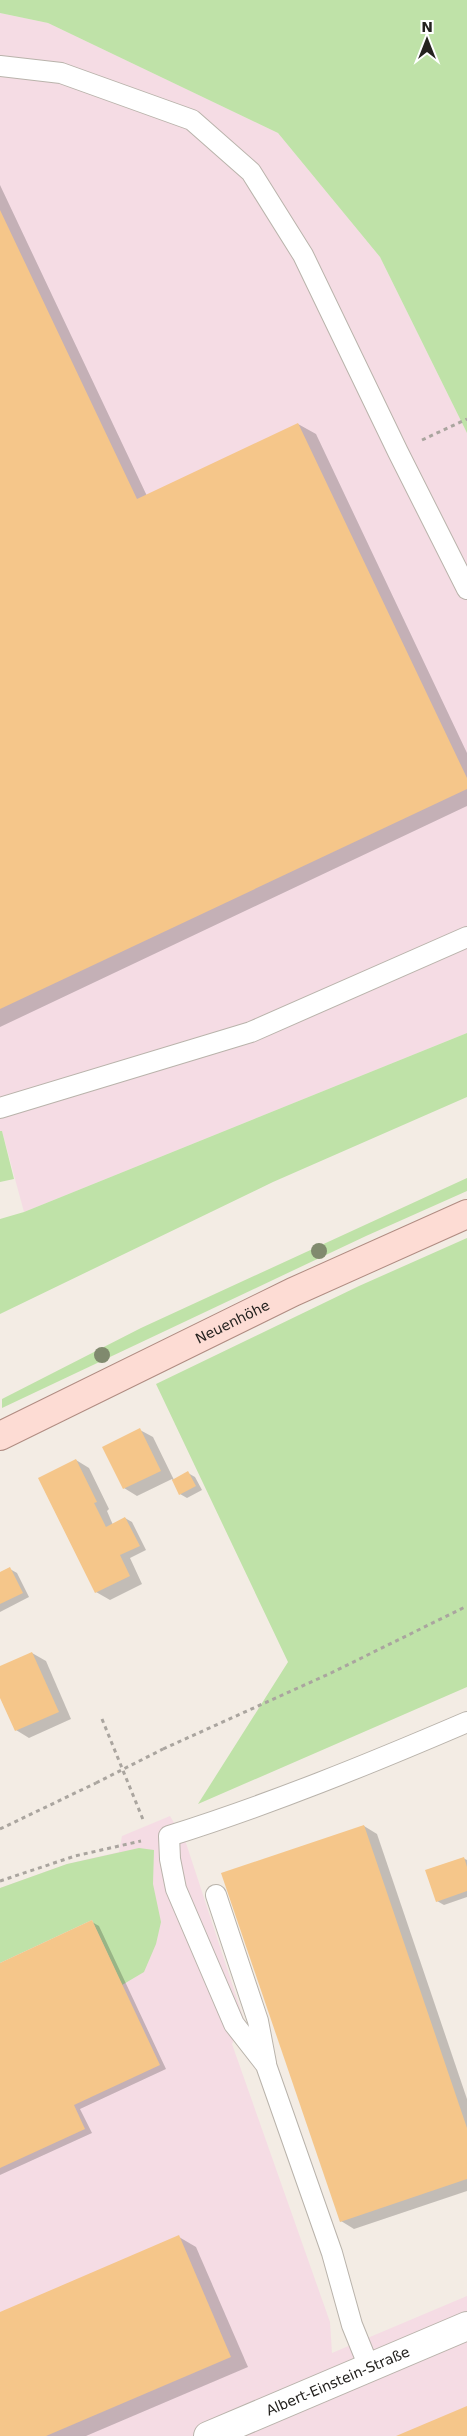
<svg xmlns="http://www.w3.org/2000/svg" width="467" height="2436" viewBox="0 0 467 2436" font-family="'DejaVu Sans',sans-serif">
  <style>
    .industrial { fill: #f5dce4 }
    .green { fill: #bfe2a8 }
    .shadow { fill: #0003 }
    .building { fill: #f5c68a }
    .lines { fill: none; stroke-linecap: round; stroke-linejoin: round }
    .lane-casing { stroke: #b9b3ab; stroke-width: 22 }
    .secondary-casing { stroke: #b9b3ab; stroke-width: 30 }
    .primary-casing { stroke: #b08c82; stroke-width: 30 }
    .path { stroke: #aaa59f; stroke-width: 3; stroke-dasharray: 4 4; stroke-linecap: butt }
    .lane { stroke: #fff; stroke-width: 20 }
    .secondary { stroke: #fff; stroke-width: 28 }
    .primary { stroke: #fddcd4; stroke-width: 28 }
    .path-bridge { stroke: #aaa59f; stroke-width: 3; stroke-dasharray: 4 4; stroke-linecap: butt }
    .tree { fill: #808a6e }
    .labels { text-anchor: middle; stroke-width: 4.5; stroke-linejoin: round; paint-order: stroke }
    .street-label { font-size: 14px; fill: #24221f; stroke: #fff }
  </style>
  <rect width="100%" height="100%" fill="#f3ece4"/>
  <g class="industrial">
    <polygon points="0,13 48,23 278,133 380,257 467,433 467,1033 24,1212 2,1131 0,1131"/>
    <polygon points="170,1816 186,1843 244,2020 232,2044 330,2322 332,2353 467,2296 467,2436 0,2436 0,1888 67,1864 119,1852 122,1836"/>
  </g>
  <g class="green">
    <polygon points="0,0 467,0 467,433 380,257 278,133 48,23 0,13"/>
    <polygon points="467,1033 467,1097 273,1182 0,1314 0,1219 24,1212"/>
    <polygon points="0,1131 2,1131 14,1179 0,1182"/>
    <polygon points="467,1178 467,1191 366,1236 2,1408 2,1399 141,1328"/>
    <polygon points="467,1238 467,1687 198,1804 288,1662 156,1384 359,1286"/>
    <polygon points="139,1848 154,1850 153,1884 161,1922 156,1944 144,1972 122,1985 92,1920 0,1963 0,1888 67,1864"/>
  </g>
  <g class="shadow">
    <polygon points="0,185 147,496 298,424 316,434 467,753 467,806 0,1027"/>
    <polygon points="140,1430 153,1437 174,1480 188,1473 195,1477 202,1490 187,1498 180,1494 172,1479 137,1496 124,1488"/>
    <polygon points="76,1460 89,1468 109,1509 107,1511 113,1525 125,1518 132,1522 146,1550 130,1558 142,1584 110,1600 96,1592"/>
    <polygon points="10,1569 17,1573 29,1597 0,1612 0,1574"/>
    <polygon points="32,1653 46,1661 71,1719 29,1738 16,1730 0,1694 0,1668"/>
    <polygon points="364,1826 377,1834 467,2099 467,2191 354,2229 341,2221"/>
    <polygon points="463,1858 467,1860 467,1897 444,1905 437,1901"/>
    <polygon points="92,1922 99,1926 166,2069 80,2109 92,2133 0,2175 0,1964"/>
    <polygon points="179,2237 196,2247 248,2367 86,2436 0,2436 0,2313"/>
  </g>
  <g class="building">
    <polygon points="0,210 137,499 298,423 467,778 467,789 0,1009"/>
    <polygon points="140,1428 161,1471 123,1489 102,1447"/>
    <polygon points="76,1459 97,1502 94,1503 106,1527 125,1517 140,1546 120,1555 130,1576 95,1593 38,1478"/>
    <polygon points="188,1471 196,1486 179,1495 172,1480"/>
    <polygon points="10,1567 23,1593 0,1604 0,1572"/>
    <polygon points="32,1652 59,1712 15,1731 0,1698 0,1666"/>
    <polygon points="364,1825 467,2128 467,2179 340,2222 221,1873"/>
    <polygon points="464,1857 467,1867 467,1891 436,1902 425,1870"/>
    <polygon points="92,1920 160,2065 74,2105 85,2129 0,2168 0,1963"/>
    <polygon points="179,2235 231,2357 46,2436 0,2436 0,2312"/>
    <polygon points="467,2406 467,2436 396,2436"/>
  </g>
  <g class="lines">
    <defs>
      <g id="lane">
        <polyline points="0,66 61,73 192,120 251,172 303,255 398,452 467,589"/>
        <polyline points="0,1108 251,1032 467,937"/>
        <polyline points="216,1895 258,2021 266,2063"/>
        <path d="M369,2367L352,2325L332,2253L266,2065L234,2024L176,1889L170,1859L169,1836C271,1804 369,1764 467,1722"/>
      </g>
      <g id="secondary">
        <path id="s1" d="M208,2436L467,2326"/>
      </g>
      <g id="primary">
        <path id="s2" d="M0,1436L293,1292L467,1214"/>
      </g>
    </defs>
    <use href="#lane" class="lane-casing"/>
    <use href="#secondary" class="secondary-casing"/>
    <use href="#primary" class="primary-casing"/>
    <g class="path">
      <polyline points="422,440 467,419"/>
      <polyline points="102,1719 144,1822"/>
      <polyline points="163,1749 331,1673 467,1606"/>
      <polyline points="0,1829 96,1783"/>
      <polyline points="0,1881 75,1856 141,1841"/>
    </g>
    <use href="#lane" class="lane"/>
    <use href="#secondary" class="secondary"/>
    <use href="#primary" class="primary"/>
    <polyline class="path-bridge" points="96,1783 163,1749"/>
  </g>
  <g class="tree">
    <circle cx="319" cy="1251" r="8"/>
    <circle cx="102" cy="1355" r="8"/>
  </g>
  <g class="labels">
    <g class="street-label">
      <text dy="5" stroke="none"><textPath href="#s2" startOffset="259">Neuenhöhe</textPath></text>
      <text dy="5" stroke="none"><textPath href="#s1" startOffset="141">Albert-Einstein-Straße</textPath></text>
    </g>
  </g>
  <g transform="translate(427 40)" stroke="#ffffff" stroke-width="4" paint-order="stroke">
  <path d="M0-4L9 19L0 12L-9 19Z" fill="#24221f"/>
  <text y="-8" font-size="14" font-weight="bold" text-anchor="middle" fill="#24221f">N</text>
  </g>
</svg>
